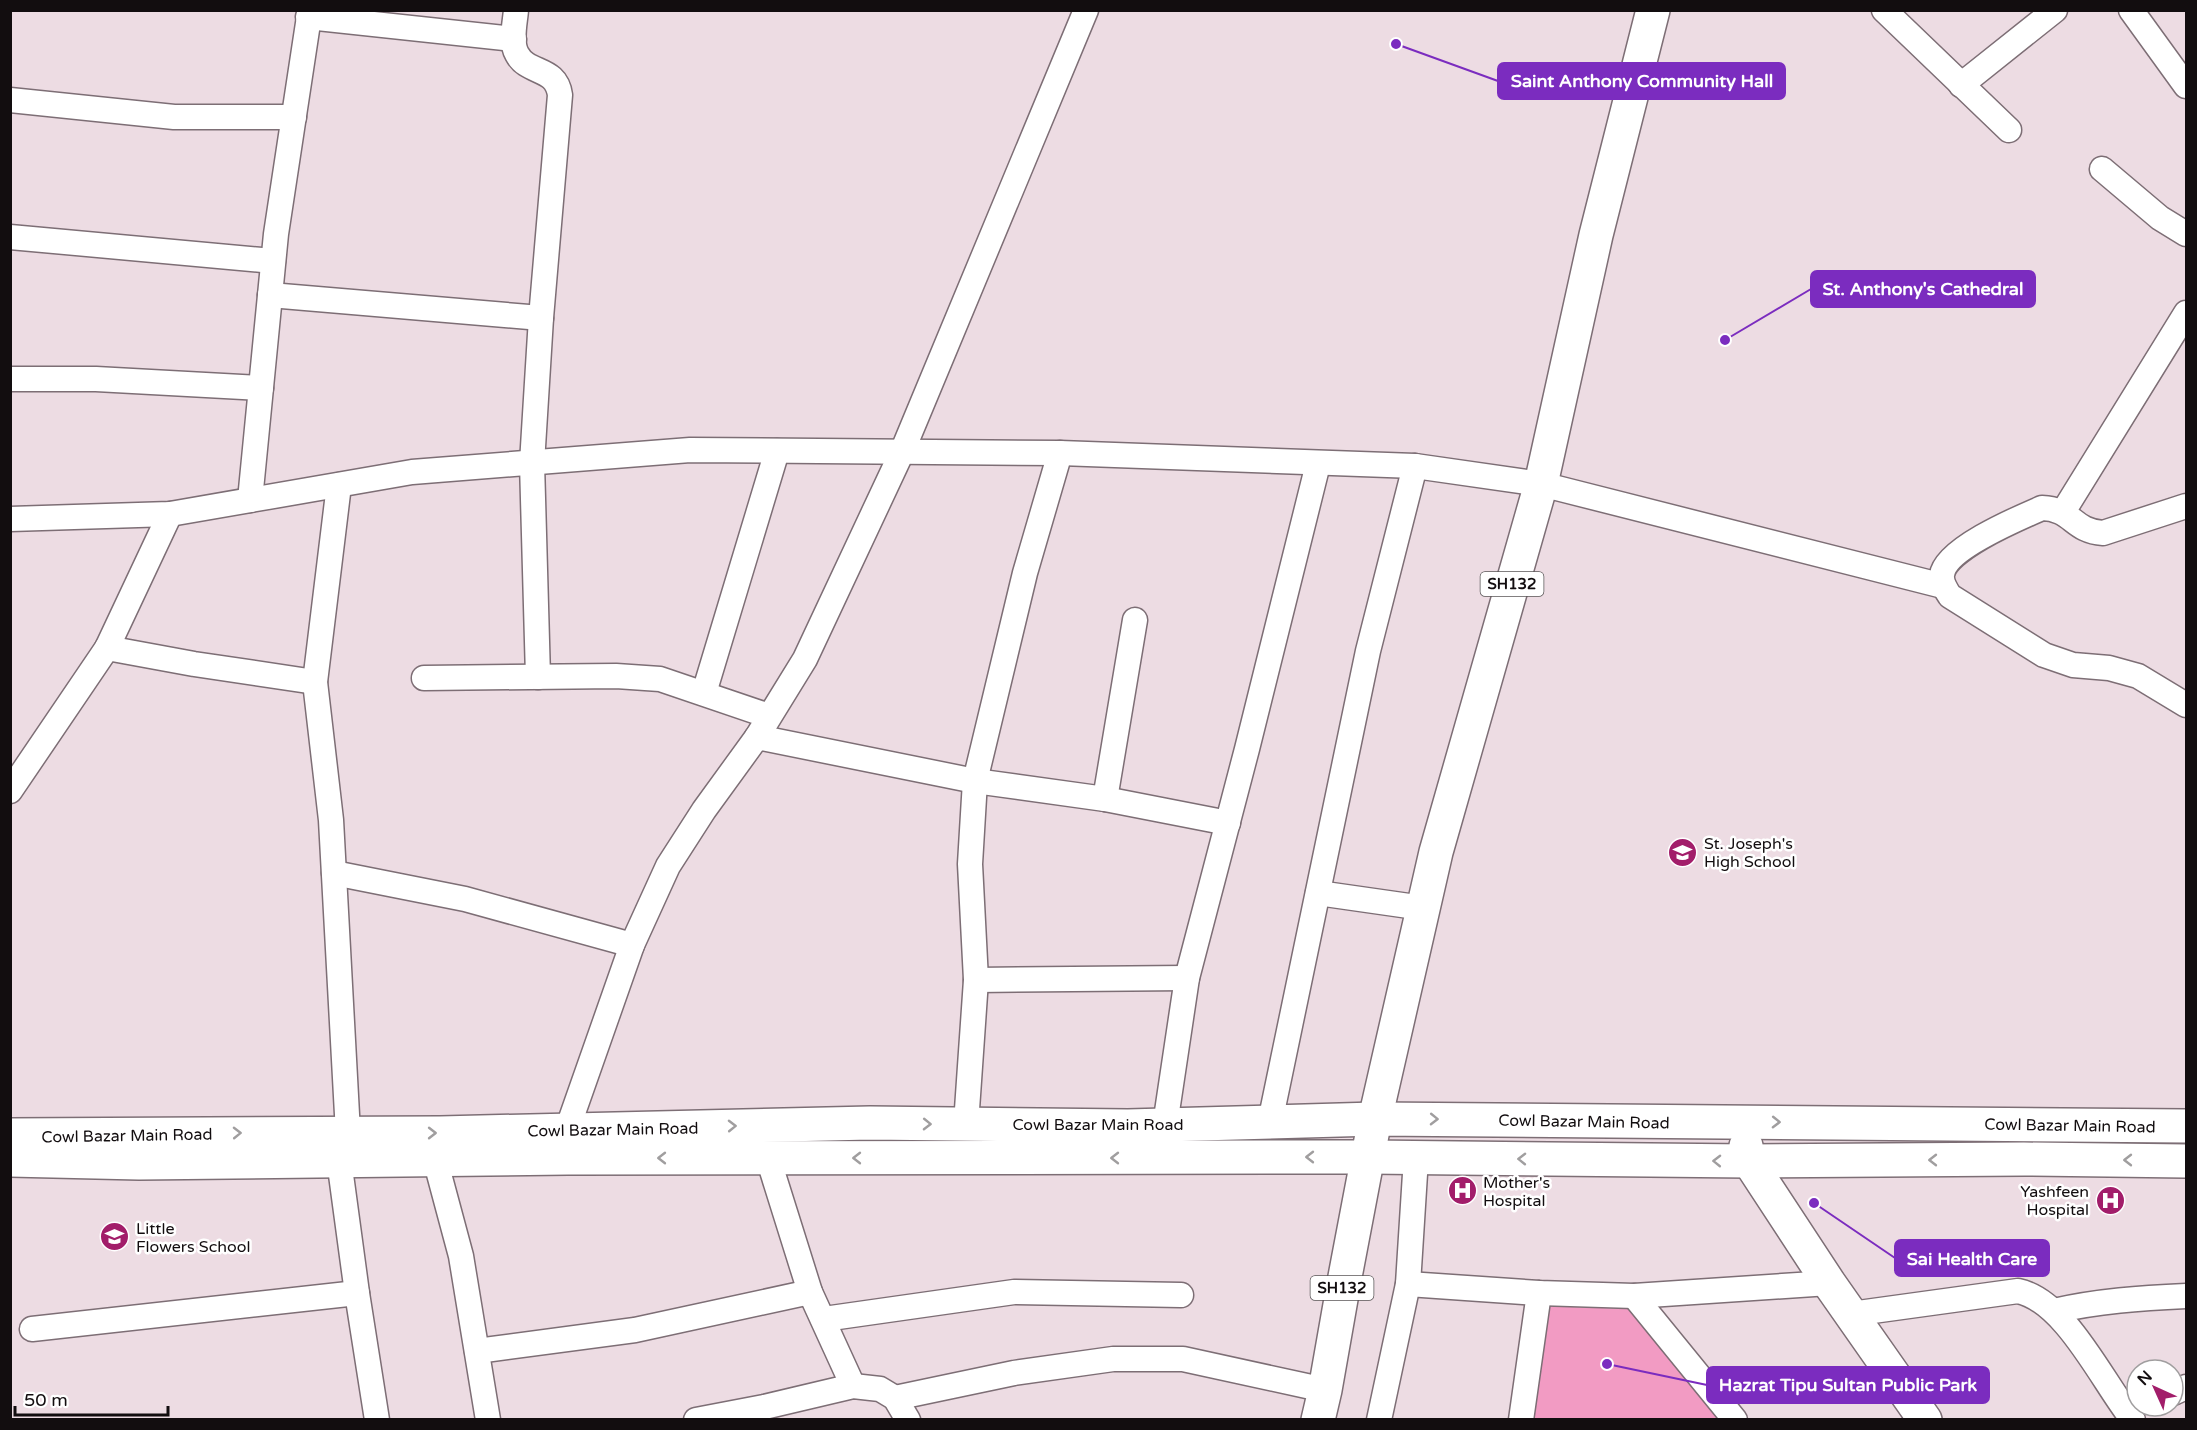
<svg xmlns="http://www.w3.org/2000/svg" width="2197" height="1430" viewBox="0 0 2197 1430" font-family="'Varela Round',sans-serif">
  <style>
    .park { fill: #f29bc3 }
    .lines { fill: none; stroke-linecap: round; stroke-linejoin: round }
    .street-casing { stroke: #7d6e75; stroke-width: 27 }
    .secondary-casing { stroke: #7d6e75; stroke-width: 36 }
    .primary-casing { stroke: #7d6e75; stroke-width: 36 }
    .street { stroke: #fff; stroke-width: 24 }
    .secondary { stroke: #fff; stroke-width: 33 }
    .primary { stroke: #fff; stroke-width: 33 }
    .oneway { stroke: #a09e9f }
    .labels { text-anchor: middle; stroke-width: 5; stroke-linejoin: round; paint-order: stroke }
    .shield { fill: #fff; stroke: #595657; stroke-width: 1.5 }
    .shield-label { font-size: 15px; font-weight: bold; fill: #120d0f }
    .poi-label { font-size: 16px; fill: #120d0f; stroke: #fff; text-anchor: start }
    .street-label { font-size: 16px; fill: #120d0f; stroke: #fff }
    .leader { fill: none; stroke: #7b2cbf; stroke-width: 2 }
    .callout-dot { fill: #7b2cbf; stroke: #fff; stroke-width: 2 }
    .callout { fill: #7b2cbf; stroke: #7b2cbf; stroke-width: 2 }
    .callout-label { font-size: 18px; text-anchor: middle; font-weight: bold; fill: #fff }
  </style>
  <rect width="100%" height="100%" fill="#eddce3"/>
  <polygon class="park" points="1545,1306 1631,1309 1722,1420 1529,1420"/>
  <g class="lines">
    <defs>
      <g id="street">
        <path d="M516,10C515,23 510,42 517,54C528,75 556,66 560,95L541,318L532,463L538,677"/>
        <polyline points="1884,10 2009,130"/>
        <polyline points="2131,10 2186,86"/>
        <polyline points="308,17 514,39"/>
        <polyline points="1961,85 2055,10"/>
        <polyline points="10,100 174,117 294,117"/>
        <polyline points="2102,169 2160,218 2186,234"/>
        <polyline points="10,237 273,261"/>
        <polyline points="270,295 541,318"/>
        <polyline points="10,379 96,379 261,388"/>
        <polyline points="339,485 315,682 331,820 348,1133"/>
        <polyline points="250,500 276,234 310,10"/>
        <path d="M2186,506L2103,533C2072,531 2073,509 2042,508C2019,518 1945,549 1942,575C1941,583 1946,590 1950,596L2044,655L2073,665L2109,668L2138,676L2186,705"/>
        <polyline points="2063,512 2186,313"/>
        <polyline points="10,519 170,514 412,472 690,450 1060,453 1415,466 1541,484 1943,586"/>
        <polyline points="107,648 194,664 315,682"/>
        <polyline points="424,678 616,676 660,679 769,716"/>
        <polyline points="704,693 777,451"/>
        <polyline points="757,737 975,781 1105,799 1228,823"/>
        <polyline points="10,791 107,648 170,514"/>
        <polyline points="1105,799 1135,620"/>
        <polyline points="334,873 465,899 632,945"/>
        <polyline points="1318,893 1423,908"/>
        <polyline points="976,980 1187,978"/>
        <polyline points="1270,1122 1368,651 1415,466"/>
        <polyline points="966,1124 976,980 970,864 975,781 1025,573 1060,453"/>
        <polyline points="1165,1125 1187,978 1247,749 1318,464"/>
        <polyline points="568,1144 567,1130 632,945 668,866 704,810 757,737 805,659 902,452 1086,10"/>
        <polyline points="768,1158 810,1292 853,1386"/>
        <polyline points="435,1159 461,1256 488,1420"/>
        <polyline points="339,1160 357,1293 377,1420"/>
        <polyline points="1408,1284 1539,1293 1634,1296 1829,1283"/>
        <polyline points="1634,1296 1735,1420"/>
        <path d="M2054,1311C2098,1301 2141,1298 2186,1296"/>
        <path d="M1851,1314L2018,1291C2066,1301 2103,1383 2133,1420"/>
        <polyline points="824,1319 1014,1292 1181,1295"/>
        <polyline points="32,1329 357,1293"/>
        <polyline points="477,1351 635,1330 810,1292"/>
        <polyline points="2173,1393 2186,1387"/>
        <polyline points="895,1398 1014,1373 1113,1359 1183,1359 1325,1390"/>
        <polyline points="696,1420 764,1407 853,1386 880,1389 895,1398 908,1420"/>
        <polyline points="1379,1420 1408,1284 1416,1158"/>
        <polyline points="1521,1420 1539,1293"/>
      </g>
      <g id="secondary">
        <polyline points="10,1135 440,1133 870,1123 1128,1126 1375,1119 2186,1126"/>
        <polyline points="1746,1146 1749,1161 1829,1283 1925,1420"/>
        <polyline points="10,1160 139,1163 568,1158 1369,1157 1749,1161 2024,1159 2186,1161"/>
      </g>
      <polyline id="primary" points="1318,1420 1325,1390 1344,1282 1375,1119 1436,852 1541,484 1596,235 1653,10"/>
    </defs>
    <use href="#street" class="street-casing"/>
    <use href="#secondary" class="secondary-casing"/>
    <use href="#primary" class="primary-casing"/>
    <use href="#street" class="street"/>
    <use href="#secondary" class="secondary"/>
    <use href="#primary" class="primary"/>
  </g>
  <defs><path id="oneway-chevron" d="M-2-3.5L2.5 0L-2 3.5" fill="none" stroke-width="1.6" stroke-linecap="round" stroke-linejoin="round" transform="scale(1.5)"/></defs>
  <g class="oneway">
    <use href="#oneway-chevron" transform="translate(1434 1119) rotate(1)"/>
    <use href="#oneway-chevron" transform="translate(1776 1122) rotate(1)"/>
    <use href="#oneway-chevron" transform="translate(927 1124) rotate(1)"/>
    <use href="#oneway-chevron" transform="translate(732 1126) rotate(-1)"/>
    <use href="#oneway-chevron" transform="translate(237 1133) rotate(-1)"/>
    <use href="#oneway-chevron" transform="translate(432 1133)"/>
    <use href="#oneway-chevron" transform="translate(1310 1157) rotate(180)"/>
    <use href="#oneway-chevron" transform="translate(662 1158) rotate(180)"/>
    <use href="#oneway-chevron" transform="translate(857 1158) rotate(180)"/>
    <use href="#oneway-chevron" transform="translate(1115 1158) rotate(180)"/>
    <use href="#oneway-chevron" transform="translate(1522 1159) rotate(-179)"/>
    <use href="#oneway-chevron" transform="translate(1933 1160) rotate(180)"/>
    <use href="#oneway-chevron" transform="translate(2128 1160) rotate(-180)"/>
    <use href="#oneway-chevron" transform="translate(1717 1161) rotate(-179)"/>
  </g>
  <defs>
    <symbol id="school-disc" viewBox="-11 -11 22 22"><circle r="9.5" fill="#a21d6a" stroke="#fff"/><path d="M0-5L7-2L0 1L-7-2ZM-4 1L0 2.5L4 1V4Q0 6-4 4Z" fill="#fff"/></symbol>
    <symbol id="hospital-disc" viewBox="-11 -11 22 22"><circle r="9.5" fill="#a21d6a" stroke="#fff"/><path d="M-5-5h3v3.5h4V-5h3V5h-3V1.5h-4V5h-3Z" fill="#fff"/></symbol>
  </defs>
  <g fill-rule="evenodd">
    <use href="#school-disc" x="1666" y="836" width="33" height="33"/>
    <use href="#hospital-disc" x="1446" y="1174" width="33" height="33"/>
    <use href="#hospital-disc" x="2094" y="1184" width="33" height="33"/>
    <use href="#school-disc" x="98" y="1220" width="33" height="33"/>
  </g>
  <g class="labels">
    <g class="shield">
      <rect x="1480.5" y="572" width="63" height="24" rx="4.5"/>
      <rect x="1310.5" y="1276" width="63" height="24" rx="4.5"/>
    </g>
    <g class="shield-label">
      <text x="1512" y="589">SH132</text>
      <text x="1342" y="1293">SH132</text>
    </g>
    <g class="poi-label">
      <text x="1704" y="849">St. Joseph's<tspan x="1704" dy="18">High School</tspan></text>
      <text x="1483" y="1188">Mother's<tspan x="1483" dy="18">Hospital</tspan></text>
      <text x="2089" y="1197" text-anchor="end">Yashfeen<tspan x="2089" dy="18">Hospital</tspan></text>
      <text x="136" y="1234">Little<tspan x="136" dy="18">Flowers School</tspan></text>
    </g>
    <g class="street-label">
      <text transform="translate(1584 1121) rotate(1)" y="6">Cowl Bazar Main Road</text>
      <text x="1098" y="1130">Cowl Bazar Main Road</text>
      <text transform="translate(2070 1125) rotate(1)" y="6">Cowl Bazar Main Road</text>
      <text transform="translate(613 1129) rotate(-1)" y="6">Cowl Bazar Main Road</text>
      <text transform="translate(127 1135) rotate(-1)" y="6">Cowl Bazar Main Road</text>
    </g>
  </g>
  <path class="leader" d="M1396 44L1498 81M1725 340L1811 289M1814 1203L1895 1258M1607 1364L1707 1385"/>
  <g class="callout-dot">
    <circle cx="1396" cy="44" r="6"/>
    <circle cx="1725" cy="340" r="6"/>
    <circle cx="1814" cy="1203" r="6"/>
    <circle cx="1607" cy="1364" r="6"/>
  </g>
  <g class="callout">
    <rect x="1498" y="63" width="287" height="36" rx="6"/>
    <rect x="1811" y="271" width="224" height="36" rx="6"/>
    <rect x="1895" y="1240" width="154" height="36" rx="6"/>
    <rect x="1707" y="1367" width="282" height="36" rx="6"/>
  </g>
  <g class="callout-label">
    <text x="1642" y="87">Saint Anthony Community Hall</text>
    <text x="1923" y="295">St. Anthony's Cathedral</text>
    <text x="1972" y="1265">Sai Health Care</text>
    <text x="1848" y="1391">Hazrat Tipu Sultan Public Park</text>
  </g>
  <rect width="2197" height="1430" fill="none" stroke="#120d0f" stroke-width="24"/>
  <g transform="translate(2155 1388) rotate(315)"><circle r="28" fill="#ffffff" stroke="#a09e9f" stroke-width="1.5"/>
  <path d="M0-4.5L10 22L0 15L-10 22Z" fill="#a21d6a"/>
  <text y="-9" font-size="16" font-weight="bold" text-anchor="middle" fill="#120d0f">N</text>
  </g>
  <path d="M15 1406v9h153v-9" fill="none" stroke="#120d0f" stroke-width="3"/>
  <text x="24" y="1406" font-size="18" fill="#120d0f" stroke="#ffffff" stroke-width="4.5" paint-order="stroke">50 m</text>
</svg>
